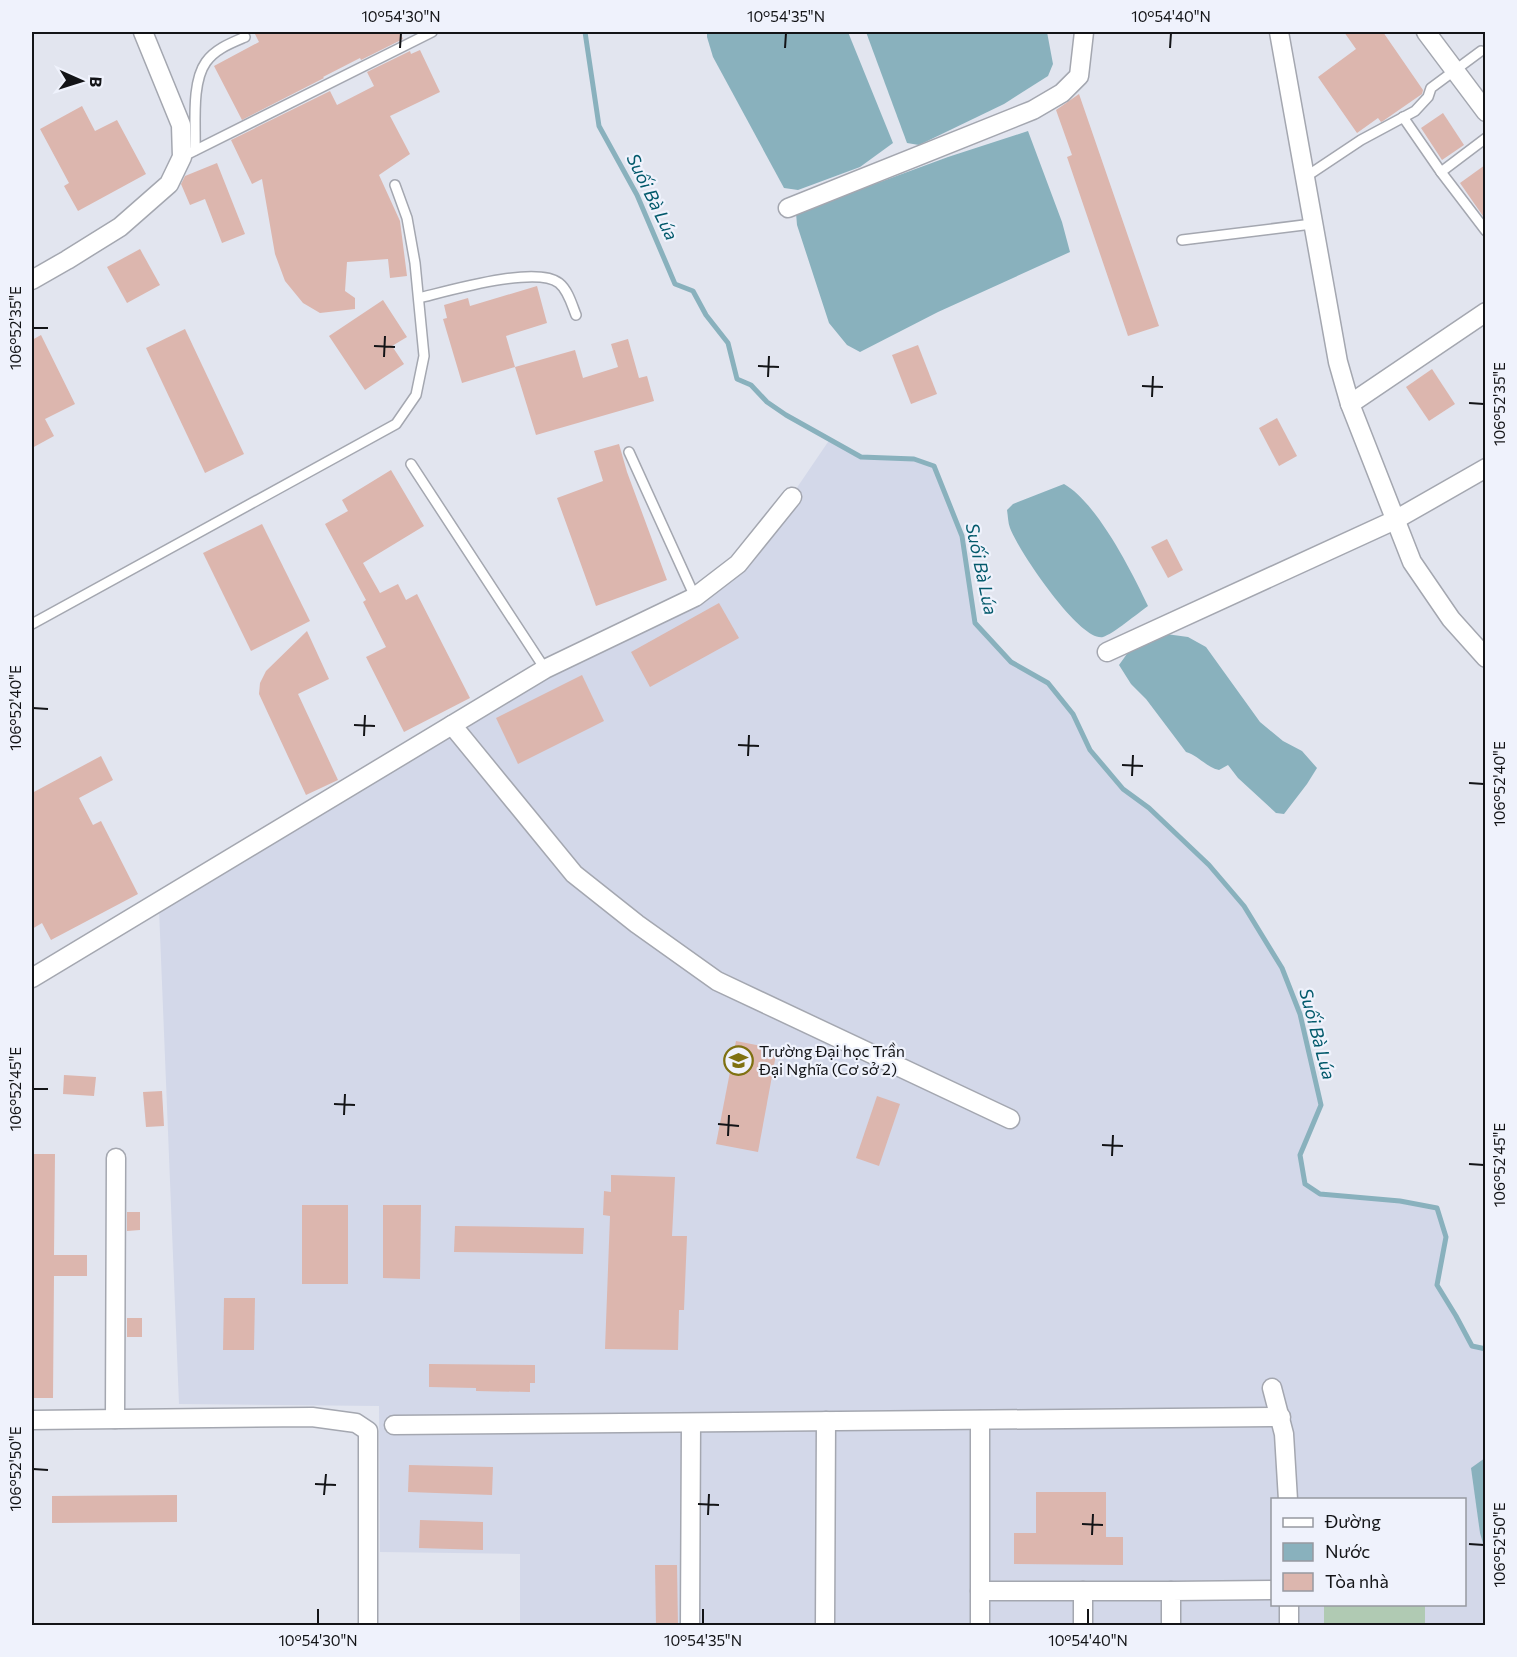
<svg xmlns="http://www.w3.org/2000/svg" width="1517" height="1657" viewBox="0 0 1517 1657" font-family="Commissioner,sans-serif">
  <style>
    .built { fill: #d3d8e9; fill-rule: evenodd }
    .green { fill: #b0cab3 }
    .water { fill: #89b1bd }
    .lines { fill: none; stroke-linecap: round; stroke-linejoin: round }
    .stream { stroke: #89b1bd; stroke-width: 5 }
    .building { fill: #dcb6ae }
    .lane-casing { stroke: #a4a7b0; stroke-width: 12 }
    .street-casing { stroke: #a4a7b0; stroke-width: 21 }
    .lane { stroke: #fff; stroke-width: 9 }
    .street { stroke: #fff; stroke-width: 18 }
    .ticks { fill: none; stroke: #131417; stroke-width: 2 }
    .labels { text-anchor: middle; stroke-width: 4.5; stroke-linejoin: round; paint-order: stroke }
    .poi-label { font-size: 16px; fill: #131417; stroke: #eff2fc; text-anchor: start }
    .water-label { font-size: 18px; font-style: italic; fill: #02596b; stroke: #eff2fc }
    .neatline { fill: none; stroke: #131417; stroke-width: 2 }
    .ticks-label { font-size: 15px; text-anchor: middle; fill: #131417 }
  </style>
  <rect width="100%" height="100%" fill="#e2e5ef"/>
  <path class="built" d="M830,439L861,457L914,459L934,466L962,536L975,623L1011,662L1048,683L1073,714L1090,751L1123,789L1149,808L1209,865L1244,906L1282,968L1300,1014L1321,1105L1300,1155L1305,1184L1320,1194L1400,1201L1437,1208L1446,1237L1437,1285L1456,1316L1472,1346L1485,1349V1625H520V1554L380,1552L379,1406L179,1404L159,909L548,674L698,602L794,492ZM1272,1500H1464V1604H1272Z"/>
  <rect class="green" x="1324" y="1605" width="101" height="20"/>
  <g class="water">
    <polygon points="707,32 848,32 893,143 860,167 798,190 784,188 713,57 707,37"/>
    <polygon points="866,32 1047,32 1053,64 1048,76 1004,104 919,145 907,143"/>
    <polygon points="1028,131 1062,222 1070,252 938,312 860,352 847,345 829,323 797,225 796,213 948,157"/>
    <path d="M1064,484C1097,503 1131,570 1148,606C1138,613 1113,634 1103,637C1080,642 1018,550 1010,528C1008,523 1008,516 1007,510L1013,504Z"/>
    <path d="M1166,634L1188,637L1206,647L1260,722L1283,741L1302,751L1317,768L1307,784L1284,814L1276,813L1238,778L1228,765L1219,770C1206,767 1199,756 1186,752L1146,699L1131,684L1119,665L1129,651Z"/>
    <polygon points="1485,1458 1485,1550 1480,1533 1471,1468"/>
  </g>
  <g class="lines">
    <polyline class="stream" points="585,32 599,126 637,195 675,284 693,291 706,315 728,343 737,379 751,385 767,402 786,415 861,457 914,459 934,466 962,536 975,623 1011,662 1048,683 1073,714 1090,750 1123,789 1149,808 1209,865 1244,906 1282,968 1300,1014 1321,1105 1300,1155 1305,1184 1320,1194 1400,1201 1437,1208 1446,1237 1437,1285 1456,1316 1472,1346 1486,1349"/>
  </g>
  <g class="building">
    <polygon points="254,32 400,32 403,39 361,60 360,58 323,77 324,78 242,120 214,66 259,42"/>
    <polygon points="1344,32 1383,32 1423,90 1422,94 1383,121 1381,122 1378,118 1357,133 1318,77 1356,49"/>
    <polygon points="420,50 440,92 390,116 410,154 379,175 400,221 407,276 390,278 388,259 347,262 345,291 355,298 355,309 320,313 303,303 285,281 275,254 262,179 252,184 231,140 330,91 337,105 374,86 367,72 410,51 411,54"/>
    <polygon points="1079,94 1159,326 1128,336 1067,157 1072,155 1056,110"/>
    <polygon points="82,106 95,131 117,120 146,174 78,211 64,186 69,183 40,129"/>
    <polygon points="1443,113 1464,145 1442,160 1421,128"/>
    <polygon points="217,163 245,234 222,243 205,199 190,205 181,184 185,176"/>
    <polygon points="1485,165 1485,219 1460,183"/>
    <polygon points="140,249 160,285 127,303 107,267"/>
    <polygon points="537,286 547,323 506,336 515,367 462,383 443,319 447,318 444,305 468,298 470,306"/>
    <polygon points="383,300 407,337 392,346 404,364 365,390 329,336"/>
    <polygon points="185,329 244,454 205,473 146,348"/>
    <polygon points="41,335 75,404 45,419 54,436 32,448 32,340"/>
    <polygon points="628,339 639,378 647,376 654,401 536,435 515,367 575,350 583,378 618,367 611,344"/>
    <polygon points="918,345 937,394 911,404 892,355"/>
    <polygon points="1432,369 1455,404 1429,421 1406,387"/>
    <polygon points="1277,418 1297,456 1279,466 1259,428"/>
    <polygon points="619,444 627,472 667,580 596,606 557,498 603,481 594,451"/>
    <polygon points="391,470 424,526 363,563 380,593 398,584 406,600 417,594 470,698 404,732 366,657 386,647 363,602 366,600 325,524 348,511 342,500"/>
    <polygon points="262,524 310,621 251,651 203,553"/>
    <polygon points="1167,539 1183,570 1168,578 1151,547"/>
    <polygon points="719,603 739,638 650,687 631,652"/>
    <polygon points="307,631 329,679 298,694 338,780 306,795 259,694 260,683 266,671"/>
    <polygon points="582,675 604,721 518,764 496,718"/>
    <polygon points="101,756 113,780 79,798 93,825 101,821 138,894 51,940 42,923 32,929 32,793"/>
    <polygon points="736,1041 777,1049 758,1152 716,1144"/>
    <polygon points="64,1075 96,1077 94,1096 63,1094"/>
    <polygon points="162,1091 164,1126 146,1127 143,1092"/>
    <polygon points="877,1096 900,1104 879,1166 856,1158"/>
    <polygon points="32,1154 55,1154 54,1255 87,1255 87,1276 54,1276 53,1398 32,1398"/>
    <polygon points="611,1175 675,1177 672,1236 687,1236 684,1310 679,1310 678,1350 605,1349 610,1216 603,1215 604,1191 611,1192"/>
    <rect x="302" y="1205" width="46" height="79"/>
    <polygon points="383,1205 421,1205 420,1279 383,1278"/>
    <polygon points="127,1212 140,1212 140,1230 127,1231"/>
    <polygon points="455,1226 584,1228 583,1254 454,1252"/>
    <polygon points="224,1298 255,1298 254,1350 223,1350"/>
    <rect x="127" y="1318" width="15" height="19"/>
    <polygon points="429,1364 535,1365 535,1383 530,1383 530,1392 476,1391 476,1388 429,1387"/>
    <polygon points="409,1465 493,1467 492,1495 408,1492"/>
    <polygon points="1036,1492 1106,1492 1106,1537 1123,1537 1123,1565 1014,1564 1014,1533 1036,1533"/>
    <polygon points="177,1495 177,1522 52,1523 52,1496"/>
    <polygon points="420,1520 483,1522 483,1550 419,1548"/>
    <polygon points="655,1565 677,1565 678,1626 656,1626"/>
  </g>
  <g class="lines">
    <defs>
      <g id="lane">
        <polyline points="1403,117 1441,172"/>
        <polyline points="1486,138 1441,172 1486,231"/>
        <path d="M195,150C196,125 191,83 206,62C215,49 231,43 245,37"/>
        <polyline points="182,157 432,32"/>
        <polyline points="1304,178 1361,140 1415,111 1428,97 1431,88 1481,51"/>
        <polyline points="1182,240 1312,224"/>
        <path d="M419,298C448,291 536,265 559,283C568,290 572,305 576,315"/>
        <polyline points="629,452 695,597"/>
        <polyline points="411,464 545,669"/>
        <polyline points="32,624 396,424 416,395 424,356 415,263 407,218 395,185"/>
      </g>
      <g id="street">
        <polyline points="1279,32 1338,362 1350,404 1412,562 1451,619 1486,658"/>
        <polyline points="1426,32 1486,112"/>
        <polyline points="788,208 1033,110 1062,93 1079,76 1084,32"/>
        <polyline points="32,280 67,260 120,227 169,184 182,157 181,125 143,32"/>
        <polyline points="1350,404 1486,312"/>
        <polyline points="1107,652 1395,520 1486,468"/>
        <polyline points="452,725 574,874 637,924 717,981 1010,1119"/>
        <polyline points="32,978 545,669 695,597 738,564 792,497"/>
        <polyline points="1272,1388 1284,1434 1288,1500"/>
        <polyline points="115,1419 116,1158"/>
        <polyline points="32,1420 312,1417 356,1423 368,1431 368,1626"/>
        <polyline points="980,1420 980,1626"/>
        <polyline points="394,1425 1281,1417"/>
        <polyline points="980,1591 1171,1591"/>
        <polyline points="1289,1604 1289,1626"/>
        <polyline points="690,1626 691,1423"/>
        <polyline points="825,1626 826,1421"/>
        <polyline points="1083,1626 1083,1591"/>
        <polyline points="1171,1626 1171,1591 1272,1590"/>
      </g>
    </defs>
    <use href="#lane" class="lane-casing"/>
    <use href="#street" class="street-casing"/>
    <use href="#lane" class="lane"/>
    <use href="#street" class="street"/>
  </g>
  <path class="ticks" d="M400,48L401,33M785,48L786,33M1170,48L1171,33M33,328H48M374,346L395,347M384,357L385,336M758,366L779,367M768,377L769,356M1142,386L1163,387M1152,397L1153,376M1469,403L1484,404M33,708L48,709M354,725L375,726M364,736L365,715M738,745L759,746M748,756L749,735M1122,765L1143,766M1132,776L1133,755M1469,783L1484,784M33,1089H48M334,1104L355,1105M344,1115L345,1094M718,1124L739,1126M728,1136L729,1115M1102,1145L1123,1146M1112,1156L1113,1135M1469,1164L1484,1165M33,1469L48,1470M315,1484L336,1485M324,1495L326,1474M698,1504L719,1505M708,1515L709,1494M1082,1524L1103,1525M1092,1535L1093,1514M1469,1544L1484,1545M318,1624V1609M703,1624V1609M1088,1624V1609"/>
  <defs>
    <symbol id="school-ring" viewBox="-11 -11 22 22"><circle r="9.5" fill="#eff2fc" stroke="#7f7111" stroke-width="1.5"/><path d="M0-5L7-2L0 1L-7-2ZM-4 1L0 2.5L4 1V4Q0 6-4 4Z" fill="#7f7111"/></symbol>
  </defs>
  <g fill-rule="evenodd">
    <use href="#school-ring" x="722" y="1044" width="33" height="33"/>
  </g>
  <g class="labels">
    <g class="poi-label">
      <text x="759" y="1057">Trường Đại học Trần<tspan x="759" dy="18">Đại Nghĩa (Cơ sở 2)</tspan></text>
    </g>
    <g class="water-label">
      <text transform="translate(652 197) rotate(64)" y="6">Suối Bà Lúa</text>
      <text transform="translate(981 569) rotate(78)" y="6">Suối Bà Lúa</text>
      <text transform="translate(1317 1034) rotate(75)" y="6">Suối Bà Lúa</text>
    </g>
  </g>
  <rect width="1517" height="1657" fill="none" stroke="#eff2fc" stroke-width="66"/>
  <rect x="1271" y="1498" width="195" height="108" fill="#eff2fc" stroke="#9799a0" stroke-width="1.5"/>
  <rect x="1283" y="1518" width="30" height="9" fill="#ffffff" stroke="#9799a0" stroke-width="1.5"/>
  <text x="1325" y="1528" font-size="18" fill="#131417">Đường</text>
  <rect x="1283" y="1543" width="30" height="18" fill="#89b1bd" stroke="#9799a0" stroke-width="1.5"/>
  <text x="1325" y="1558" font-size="18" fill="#131417">Nước</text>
  <rect x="1283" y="1573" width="30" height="18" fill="#dcb6ae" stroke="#9799a0" stroke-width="1.5"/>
  <text x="1325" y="1588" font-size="18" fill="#131417">Tòa nhà</text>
  <g transform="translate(81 81) rotate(93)" stroke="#eff2fc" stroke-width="4.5" paint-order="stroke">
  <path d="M0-4.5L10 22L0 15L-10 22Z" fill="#131417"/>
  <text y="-9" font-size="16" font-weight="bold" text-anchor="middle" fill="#131417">B</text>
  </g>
  <rect x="33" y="33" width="1451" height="1591" class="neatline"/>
  <g class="ticks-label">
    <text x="401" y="22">10°54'30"N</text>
    <text x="786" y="22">10°54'35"N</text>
    <text x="1171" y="22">10°54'40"N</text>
    <text transform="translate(16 328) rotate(-90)" y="5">106°52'35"E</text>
    <text transform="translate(1500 404) rotate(-90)" y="5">106°52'35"E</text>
    <text transform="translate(16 708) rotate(-90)" y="5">106°52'40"E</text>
    <text transform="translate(1500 784) rotate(-90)" y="5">106°52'40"E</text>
    <text transform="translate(16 1089) rotate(-90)" y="5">106°52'45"E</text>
    <text transform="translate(1500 1165) rotate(-90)" y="5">106°52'45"E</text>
    <text transform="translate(16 1469) rotate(-90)" y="5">106°52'50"E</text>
    <text transform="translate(1500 1545) rotate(-90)" y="5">106°52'50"E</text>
    <text x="318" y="1646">10°54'30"N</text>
    <text x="703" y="1646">10°54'35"N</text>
    <text x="1088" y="1646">10°54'40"N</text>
  </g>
</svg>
